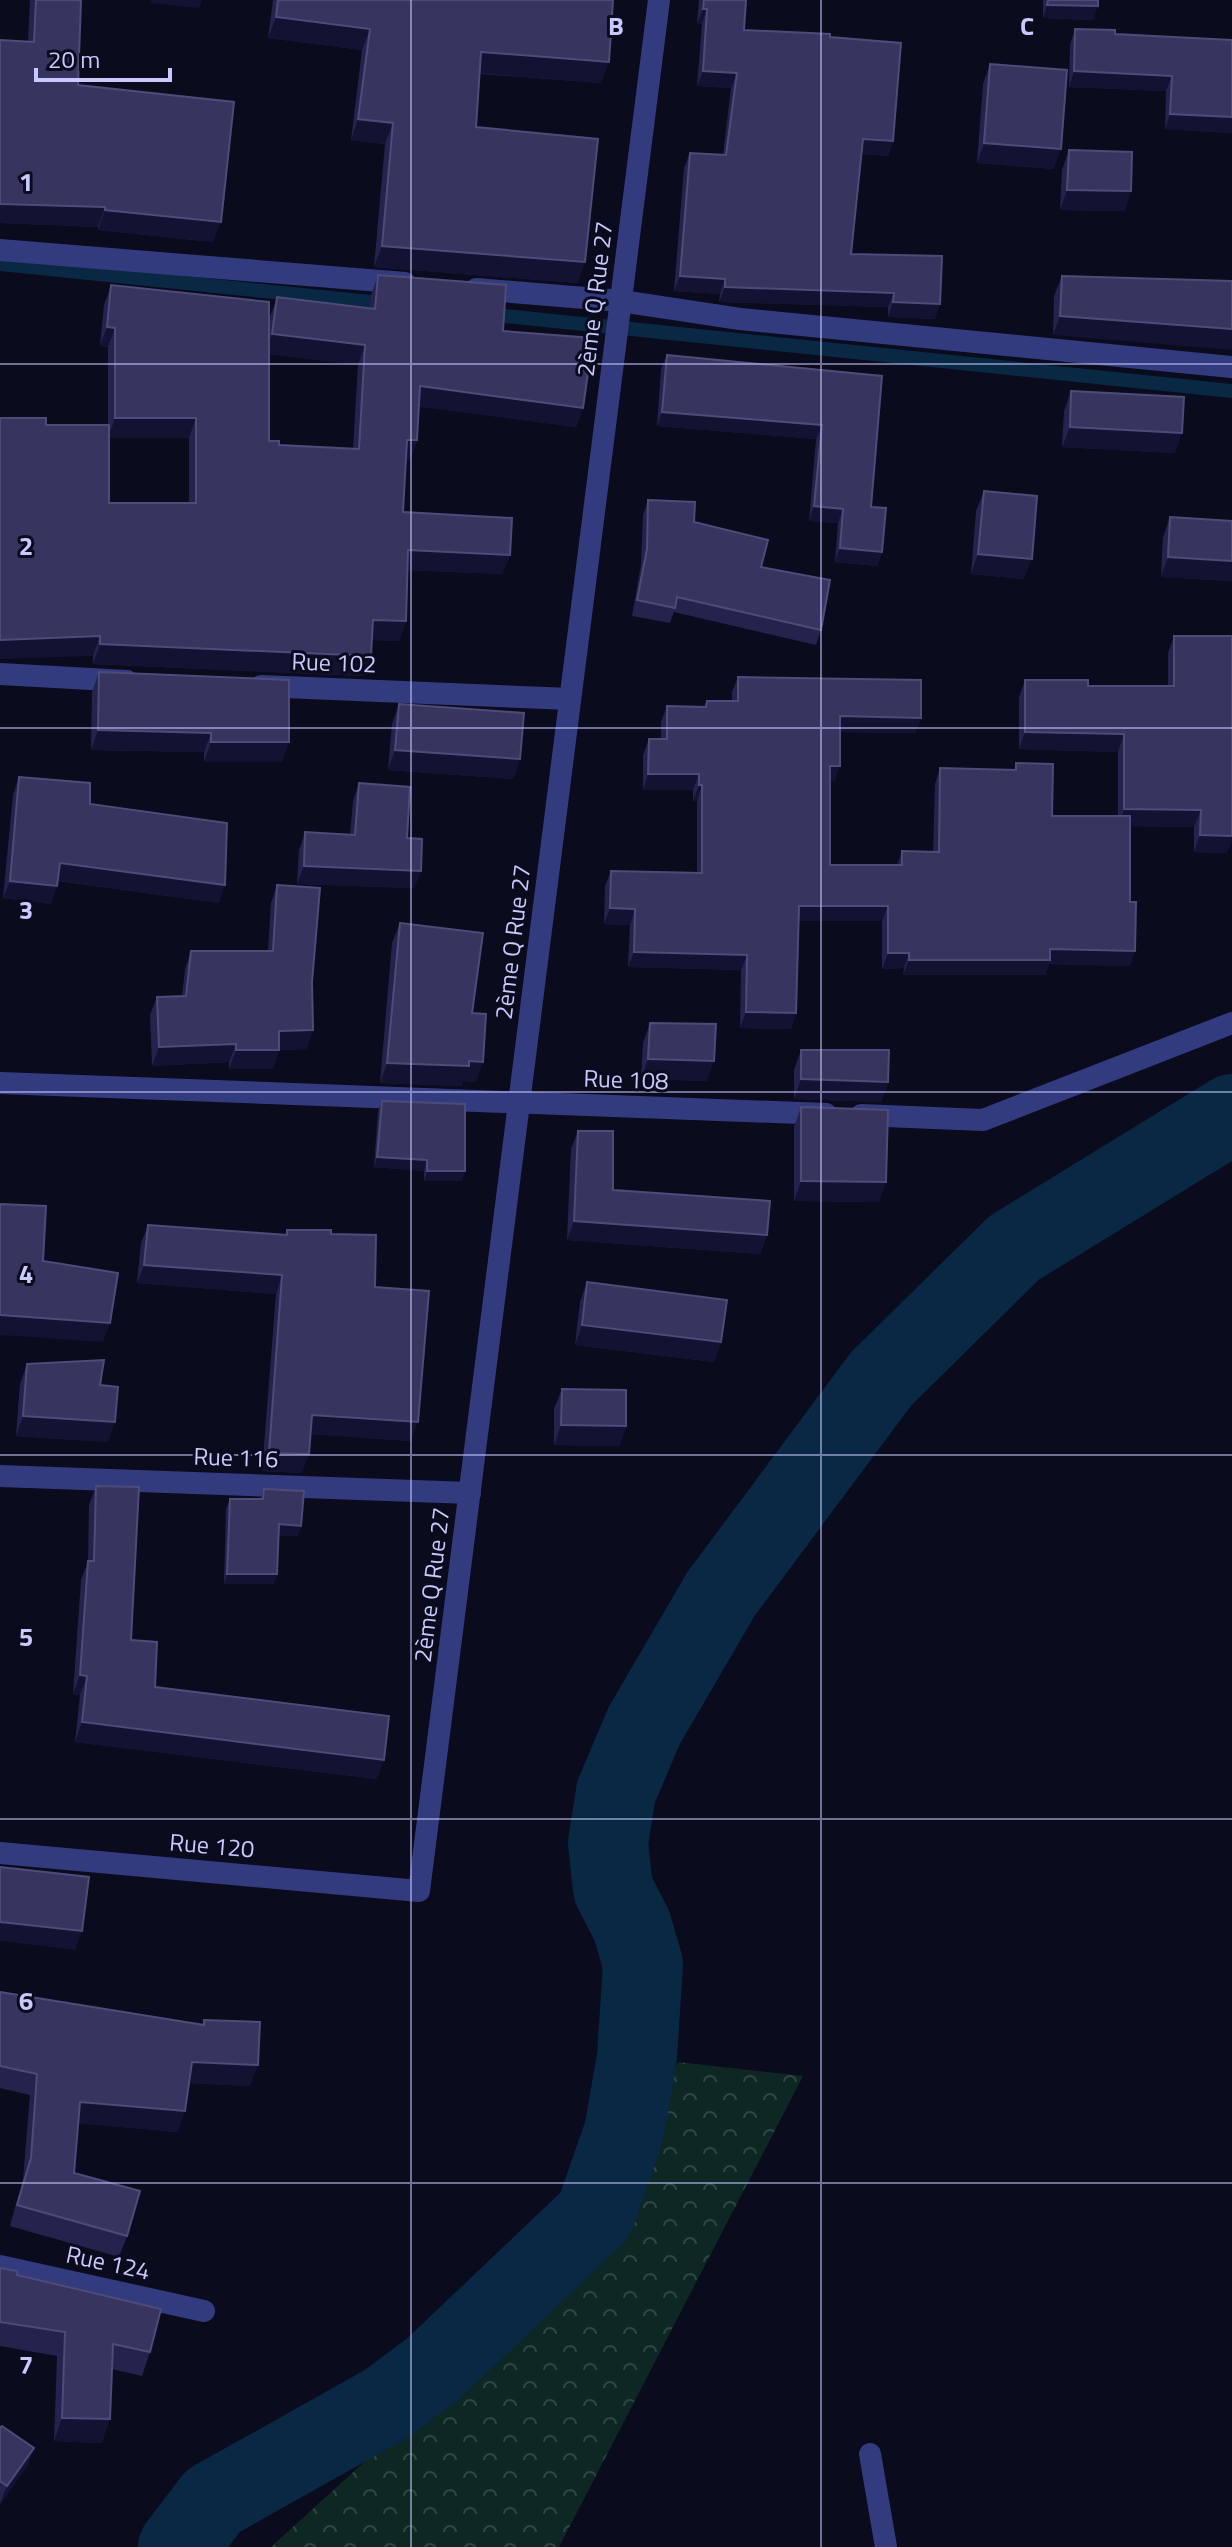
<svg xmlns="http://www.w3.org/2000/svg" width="1232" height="2547" viewBox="0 0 1232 2547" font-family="'Titillium Web',sans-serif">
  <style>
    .forest { fill: url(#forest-crowns) }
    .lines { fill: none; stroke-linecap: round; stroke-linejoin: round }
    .stream { stroke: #092843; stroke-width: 14 }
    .river { stroke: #092843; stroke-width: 80 }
    .minor { stroke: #333b7f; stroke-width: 22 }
    .wall { fill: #25234d; fill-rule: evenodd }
    .shaded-wall { fill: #131232 }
    .building { fill: #373460; stroke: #4d4c79; stroke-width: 2 }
    .grid { fill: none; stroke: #c7c9ff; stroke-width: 2; stroke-opacity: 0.55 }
    .labels { text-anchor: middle; stroke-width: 6; stroke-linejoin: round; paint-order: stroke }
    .street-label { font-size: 24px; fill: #c7c9ff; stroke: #0b0b1e }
    .grid-label { font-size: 26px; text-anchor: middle; font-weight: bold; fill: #c7c9ff; stroke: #0b0b1e; stroke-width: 6; stroke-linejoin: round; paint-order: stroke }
  </style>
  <defs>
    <pattern id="forest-crowns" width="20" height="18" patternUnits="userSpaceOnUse" patternTransform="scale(2)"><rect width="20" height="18" fill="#0d2823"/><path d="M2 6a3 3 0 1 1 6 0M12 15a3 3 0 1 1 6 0" fill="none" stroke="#2f4644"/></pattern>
  </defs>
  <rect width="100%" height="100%" fill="#0b0b1e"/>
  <polygon class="forest" points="678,2062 803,2076 559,2547 271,2547 607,2241"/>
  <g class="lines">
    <g class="stream">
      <polyline points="0,264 390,304"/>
      <polyline points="486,314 1232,391"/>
    </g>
    <polyline class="river" points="178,2547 213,2501 386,2404 433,2369 595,2215 624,2132 637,2057 643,1964 632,1926 613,1889 608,1843 616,1792 644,1726 721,1594 881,1379 1014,1248 1232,1114"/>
    <g class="minor">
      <polyline points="0,250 405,283"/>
      <polyline points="476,289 621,301 740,319 1232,367"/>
      <polyline points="0,674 127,681"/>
      <polyline points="261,686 570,699"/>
      <polyline points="0,1083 826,1114"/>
      <polyline points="861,1115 983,1120 1232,1023"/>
      <polyline points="0,1476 470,1493"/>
      <polyline points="0,1853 419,1891 659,0"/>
      <polyline points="0,2266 204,2311"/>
      <polyline points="870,2454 886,2547"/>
    </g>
  </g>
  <g class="wall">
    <polygon points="30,0 81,0 78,85 213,242 98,230 98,227 0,223 0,40 28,41"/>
    <polygon points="273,0 613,0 601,83 480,74 476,127 578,283 374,267 385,144 351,140 362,50 268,38"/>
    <polygon points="699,0 746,0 744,30 830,37 893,141 888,156 862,154 851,254 935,319 888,317 888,307 719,302 720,294 674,291 684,168 690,153 723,155 731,88 697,86 702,24 697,24"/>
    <polygon points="1043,0 1098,0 1093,20 1043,18"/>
    <polygon points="1075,29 1115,34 1232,40 1232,133 1165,129 1166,91 1069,87 1070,45"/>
    <polygon points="990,64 1054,169 977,163 983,84"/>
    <polygon points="1069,150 1131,191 1124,211 1060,210 1062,170"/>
    <path d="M378,275L503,331L583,408L576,427L419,406L417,440L410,460H406L403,512L510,555L502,574L408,570L406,621L399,641L372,640L371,656L364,676L93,664V656L46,425H108V347L100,346L104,305L111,285L269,324L270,317L277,297L370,308L371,295ZM269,354L358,365L353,449L279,445L269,441ZM109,438H189V503H109Z"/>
    <polygon points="1062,276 1232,281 1053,335 1054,296"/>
    <polygon points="667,355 882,376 871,507 882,552 877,566 835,562 838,523 809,521 816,439 657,426 661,369"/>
    <polygon points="1071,391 1175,453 1062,447 1064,411"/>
    <polygon points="984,491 1024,579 971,574 976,511"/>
    <polygon points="648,500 694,522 761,567 821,630 816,645 674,612 670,623 632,616 641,565 643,515"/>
    <polygon points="1170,517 1232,581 1161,577 1163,537"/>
    <polygon points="1174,636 1227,853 1194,852 1194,827 1130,826 1130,966 1049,964 1045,975 903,975 904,968 882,969 882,921 799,921 796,1013 791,1029 740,1028 741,970 628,967 630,925 604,924 605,886 611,871 697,873 697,801 693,801 693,790 643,790 643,755 649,739 661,739 661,722 667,706 704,707 707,701 732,701 732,692 738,677 921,718 915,733 840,732 835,781 830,781 830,865 897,865 902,851 933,852 935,784 940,768 1014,770 1016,763 1052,816 1118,816 1118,752 1019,749 1019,697 1025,680 1088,686 1168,686 1168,653"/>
    <polygon points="99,672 282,762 204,762 204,752 91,750 92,692"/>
    <polygon points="399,704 520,759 513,779 388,770 392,724"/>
    <polygon points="19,777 90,804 219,903 58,881 51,904 3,898 13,795"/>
    <polygon points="359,783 407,838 421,871 414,888 297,884 299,850 305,832 350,835 353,801"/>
    <polygon points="277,885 312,982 307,1049 279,1050 273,1069 229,1069 229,1062 152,1066 150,1015 157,997 182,996 185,969 191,951 268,951 271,903"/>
    <polygon points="400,923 472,1013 476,1082 463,1081 462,1086 380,1083 392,943"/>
    <polygon points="650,1023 707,1081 641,1079 643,1043"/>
    <polygon points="801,1050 888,1082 881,1102 794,1099 794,1070"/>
    <polygon points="382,1101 462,1181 424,1181 424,1171 374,1167 378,1111"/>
    <polygon points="801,1107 879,1202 794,1201 794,1127"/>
    <polygon points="578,1131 613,1190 767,1235 760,1254 567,1240 571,1149"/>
    <polygon points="148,1225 285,1235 287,1230 331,1234 375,1287 411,1441 311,1434 302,1473 262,1471 276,1294 137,1283 141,1243"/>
    <polygon points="587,1282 721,1342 714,1362 575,1345 580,1302"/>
    <polygon points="27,1364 100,1385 108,1442 16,1436 20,1384"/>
    <polygon points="562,1389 626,1426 619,1446 554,1445 554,1409"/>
    <polygon points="96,1486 131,1640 155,1687 377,1779 75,1742 80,1695 73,1694 81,1580 88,1562 89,1505"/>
    <polygon points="264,1489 298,1536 278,1535 274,1584 224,1584 226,1509 230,1499 260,1499"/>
    <polygon points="0,1992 202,2025 204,2020 250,2086 189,2083 178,2132 78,2123 74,2173 127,2236 119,2257 10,2226 23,2179 30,2095 0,2088"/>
    <polygon points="0,2268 17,2275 150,2352 142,2376 112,2369 102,2443 54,2441 57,2356 0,2346"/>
    <polygon points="0,2428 34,2448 27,2466 0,2504"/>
  </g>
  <g class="shaded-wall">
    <polygon points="151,0 202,0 199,8 150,3"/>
    <polygon points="1047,5 1098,6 1093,20 1043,18"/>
    <polygon points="703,9 707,9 702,24 697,24"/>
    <polygon points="276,17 370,29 362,50 268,38"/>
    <polygon points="481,52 609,62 601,83 474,73"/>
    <polygon points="703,71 737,73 731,88 697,86"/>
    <polygon points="1074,71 1172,76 1166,91 1069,87"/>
    <polygon points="1170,114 1232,117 1232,133 1165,129"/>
    <polygon points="358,119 393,123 385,144 351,140"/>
    <polygon points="863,139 893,141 888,156 858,154"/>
    <polygon points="984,143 1061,149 1054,169 977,163"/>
    <polygon points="1067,190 1131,191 1124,211 1060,210"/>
    <polygon points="0,204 105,207 98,227 0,223"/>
    <polygon points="105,210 221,222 213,242 98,230"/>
    <polygon points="382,246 585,262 578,283 374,267"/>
    <polygon points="680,276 725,279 720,294 674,291"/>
    <polygon points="725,287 894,293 888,307 719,302"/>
    <polygon points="893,302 940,304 935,319 888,317"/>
    <polygon points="1060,316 1232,329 1232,350 1053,335"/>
    <polygon points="107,327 115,328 108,347 100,346"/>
    <polygon points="272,334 365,345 358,365 265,354"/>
    <polygon points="420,386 583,408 576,427 413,406"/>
    <polygon points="662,412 822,425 816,439 657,426"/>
    <polygon points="115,418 196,418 189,438 108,438"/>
    <polygon points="1070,427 1182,433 1175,453 1062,447"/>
    <polygon points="407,440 417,440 410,460 400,459"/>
    <polygon points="814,506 843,509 838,523 809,521"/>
    <polygon points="840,548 882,552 877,566 835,562"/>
    <polygon points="408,550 510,555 502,574 401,570"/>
    <polygon points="978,554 1032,559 1024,579 971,574"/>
    <polygon points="1168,557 1232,561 1232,581 1161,577"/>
    <polygon points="373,620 406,621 399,641 366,640"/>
    <polygon points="100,636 93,656 0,659 0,640"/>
    <polygon points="100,644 371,656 364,676 93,664"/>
    <polygon points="840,716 921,718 915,733 835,732"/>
    <polygon points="98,730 211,733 204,752 91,750"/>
    <polygon points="1025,732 1124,734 1118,752 1019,749"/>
    <polygon points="211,742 289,742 282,762 204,762"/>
    <polygon points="395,750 520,759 513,779 388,770"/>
    <polygon points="830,766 840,766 835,781 824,781"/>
    <polygon points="648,774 699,774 693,790 643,790"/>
    <polygon points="699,785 702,785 697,801 693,801"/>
    <polygon points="1124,809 1201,810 1194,827 1118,826"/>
    <polygon points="1200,835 1232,836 1232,841 1227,853 1194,852"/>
    <polygon points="60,863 225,885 219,903 53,880"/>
    <polygon points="304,866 421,871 414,888 297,884"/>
    <polygon points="10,881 57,886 51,904 3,898"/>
    <polygon points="799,906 888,906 882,921 794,921"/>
    <polygon points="610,908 635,909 630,925 604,924"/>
    <polygon points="1050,949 1135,951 1130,966 1049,964 1045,975 903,975 909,960"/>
    <polygon points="634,952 747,955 741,970 628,967"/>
    <polygon points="888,953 909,953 904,968 882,969"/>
    <polygon points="746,1012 796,1013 791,1029 740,1028"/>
    <polygon points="313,1030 307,1049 273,1050 279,1031"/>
    <polygon points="236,1044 229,1062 152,1066 159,1047"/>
    <polygon points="236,1050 279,1050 273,1069 229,1069"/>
    <polygon points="648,1059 714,1061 707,1081 641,1079"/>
    <polygon points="469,1061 483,1062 476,1082 463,1081 462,1086 380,1083 387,1063"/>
    <polygon points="801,1079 888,1082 881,1102 794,1099"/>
    <polygon points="377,1157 427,1160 424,1171 374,1167"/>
    <polygon points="427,1171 465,1171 462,1181 424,1181"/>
    <polygon points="801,1181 886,1182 879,1202 794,1201"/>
    <polygon points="574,1221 767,1235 760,1254 567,1240"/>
    <polygon points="144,1265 282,1275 276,1294 137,1283"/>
    <polygon points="0,1315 110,1323 103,1342 0,1335"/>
    <polygon points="582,1325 721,1342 714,1362 575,1345"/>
    <polygon points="312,1415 418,1422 411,1441 305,1434"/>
    <polygon points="23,1416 115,1422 108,1442 16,1436"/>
    <polygon points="561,1425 626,1426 619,1446 554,1445"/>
    <polygon points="269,1453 309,1454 302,1473 262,1471"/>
    <polygon points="279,1524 301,1526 298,1536 275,1535"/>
    <polygon points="227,1574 277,1574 274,1584 224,1584"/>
    <polygon points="80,1675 87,1676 80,1695 73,1694"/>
    <polygon points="82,1722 384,1760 377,1779 75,1742"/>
    <polygon points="0,1922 82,1931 75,1950 0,1941"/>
    <polygon points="192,2062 258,2065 250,2086 184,2083"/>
    <polygon points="80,2102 185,2111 178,2132 73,2123"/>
    <polygon points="62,2418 110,2419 102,2443 54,2441"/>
    <polygon points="34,2448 27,2466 0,2504 7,2486"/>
  </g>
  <g class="building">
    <polygon points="36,0 81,0 78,85 234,102 221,222 105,210 105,207 0,204 0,40 34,42"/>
    <polygon points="278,0 613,0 609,62 481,52 476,127 598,139 585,262 382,246 393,123 358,119 370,29 276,17"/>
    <polygon points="704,0 746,0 744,30 830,34 830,37 901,43 893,141 863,139 851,254 942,256 940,304 893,302 894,293 725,287 725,279 680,276 690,153 726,155 737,73 703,71 707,9 703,9"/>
    <polygon points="1048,0 1098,0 1098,6 1047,5"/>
    <polygon points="1075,29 1115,30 1115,34 1232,40 1232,117 1170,114 1172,76 1074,71"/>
    <polygon points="990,64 1067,70 1061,149 984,143"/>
    <polygon points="1069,150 1132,152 1131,191 1067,190"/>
    <polygon points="378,275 506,285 503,331 593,338 583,408 420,386 417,440 407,440 403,512 512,518 510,555 408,550 406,621 373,620 371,656 100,644 100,636 0,640 0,418 46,418 46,425 109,425 109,503 196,503 196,418 115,418 115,328 107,327 111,285 269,302 269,441 279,441 279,445 359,449 365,345 272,334 277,297 375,309"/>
    <polygon points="1062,276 1232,281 1232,329 1060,316"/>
    <polygon points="667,355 882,376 871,507 886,508 882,552 840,548 843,509 814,506 822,425 662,412"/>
    <polygon points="1071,391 1184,397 1182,433 1070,427"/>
    <polygon points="984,491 1037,496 1032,559 978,554"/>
    <polygon points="648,500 695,502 694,522 768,540 761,567 830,580 821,630 677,597 675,608 637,600 647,549"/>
    <polygon points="1170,517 1232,521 1232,561 1168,557"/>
    <polygon points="1174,636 1232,636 1232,836 1200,835 1201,810 1124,809 1124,734 1025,732 1025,680 1088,680 1088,686 1174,686"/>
    <polygon points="99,672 289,680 289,742 211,742 211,733 98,730"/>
    <polygon points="738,677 921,680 921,718 840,716 840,766 830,766 830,865 902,865 902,851 939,852 940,768 1016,770 1016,763 1053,764 1052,816 1130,816 1130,902 1136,902 1135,951 1050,949 1050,960 909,960 909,953 888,953 888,906 799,906 796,1013 746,1012 747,955 634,952 635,909 610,908 611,871 702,873 702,785 699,785 699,774 648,774 649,739 667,739 667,706 706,707 707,701 738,701"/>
    <polygon points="399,704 524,713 520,759 395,750"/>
    <polygon points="19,777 90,783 90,804 227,823 225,885 60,863 57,886 10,881"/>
    <polygon points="359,783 410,787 407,838 422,839 421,871 304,866 305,832 355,835"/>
    <polygon points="277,885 320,888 312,982 313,1030 279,1031 279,1050 236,1050 236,1044 159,1047 157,997 186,996 191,951 273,951"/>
    <polygon points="400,923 483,933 472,1013 486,1014 483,1062 469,1061 469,1066 387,1063"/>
    <polygon points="650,1023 716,1024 714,1061 648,1059"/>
    <polygon points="801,1050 889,1050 888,1082 801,1079"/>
    <polygon points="382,1101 465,1104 465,1171 427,1171 427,1160 377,1157"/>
    <polygon points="801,1107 888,1110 886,1182 801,1181"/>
    <polygon points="578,1131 613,1131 613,1190 770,1201 767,1235 574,1221"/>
    <polygon points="0,1204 46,1206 43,1261 118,1273 110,1323 0,1315"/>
    <polygon points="148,1225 287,1235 287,1230 331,1230 331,1234 376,1235 375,1287 429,1291 418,1422 312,1415 309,1454 269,1453 282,1275 144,1265"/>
    <polygon points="587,1282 727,1300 721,1342 582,1325"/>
    <polygon points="104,1360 100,1385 118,1387 115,1422 23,1416 27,1364"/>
    <polygon points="562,1389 626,1390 626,1426 561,1425"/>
    <polygon points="96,1486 139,1487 131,1640 157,1642 155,1687 389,1716 384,1760 82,1722 87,1676 80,1675 88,1561 94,1561"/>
    <polygon points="264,1489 304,1491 301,1526 279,1524 277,1574 227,1574 230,1499 263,1499"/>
    <polygon points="0,1867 89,1877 82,1931 0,1922"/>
    <polygon points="0,1992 204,2025 204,2020 260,2022 258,2065 192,2062 185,2111 80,2102 74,2173 140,2191 127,2236 17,2205 31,2158 37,2074 0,2066"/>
    <polygon points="0,2268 17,2271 17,2275 161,2309 150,2352 113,2344 110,2419 62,2418 65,2332 0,2322"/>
    <polygon points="2,2426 34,2448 7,2486 0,2481 0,2428"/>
  </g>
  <path class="grid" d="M411,0V2547M821,0V2547M0,364H1232M0,728H1232M0,1092H1232M0,1455H1232M0,1819H1232M0,2183H1232"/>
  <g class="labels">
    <g class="street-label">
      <text transform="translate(595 299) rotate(-83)" y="8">2ème Q Rue 27</text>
      <text transform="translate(334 663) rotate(2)" y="8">Rue 102</text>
      <text transform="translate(513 942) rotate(-83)" y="8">2ème Q Rue 27</text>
      <text transform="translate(626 1080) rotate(2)" y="8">Rue 108</text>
      <text transform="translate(236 1458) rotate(2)" y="8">Rue 116</text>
      <text transform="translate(432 1585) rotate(-83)" y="8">2ème Q Rue 27</text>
      <text transform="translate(212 1846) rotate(5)" y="8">Rue 120</text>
      <text transform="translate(108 2263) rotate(12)" y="8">Rue 124</text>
    </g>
  </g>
  <g class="grid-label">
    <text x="616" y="35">B</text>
    <text x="1027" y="35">C</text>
    <text x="26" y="191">1</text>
    <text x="26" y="555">2</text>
    <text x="26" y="919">3</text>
    <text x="26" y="1283">4</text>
    <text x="26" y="1646">5</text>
    <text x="26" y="2010">6</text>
    <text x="26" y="2374">7</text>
  </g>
  <path d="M36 68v12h134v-12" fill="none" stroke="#c7c9ff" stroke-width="4"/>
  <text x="48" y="68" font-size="24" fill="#c7c9ff" stroke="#0b0b1e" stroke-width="6" paint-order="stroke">20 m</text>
</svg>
